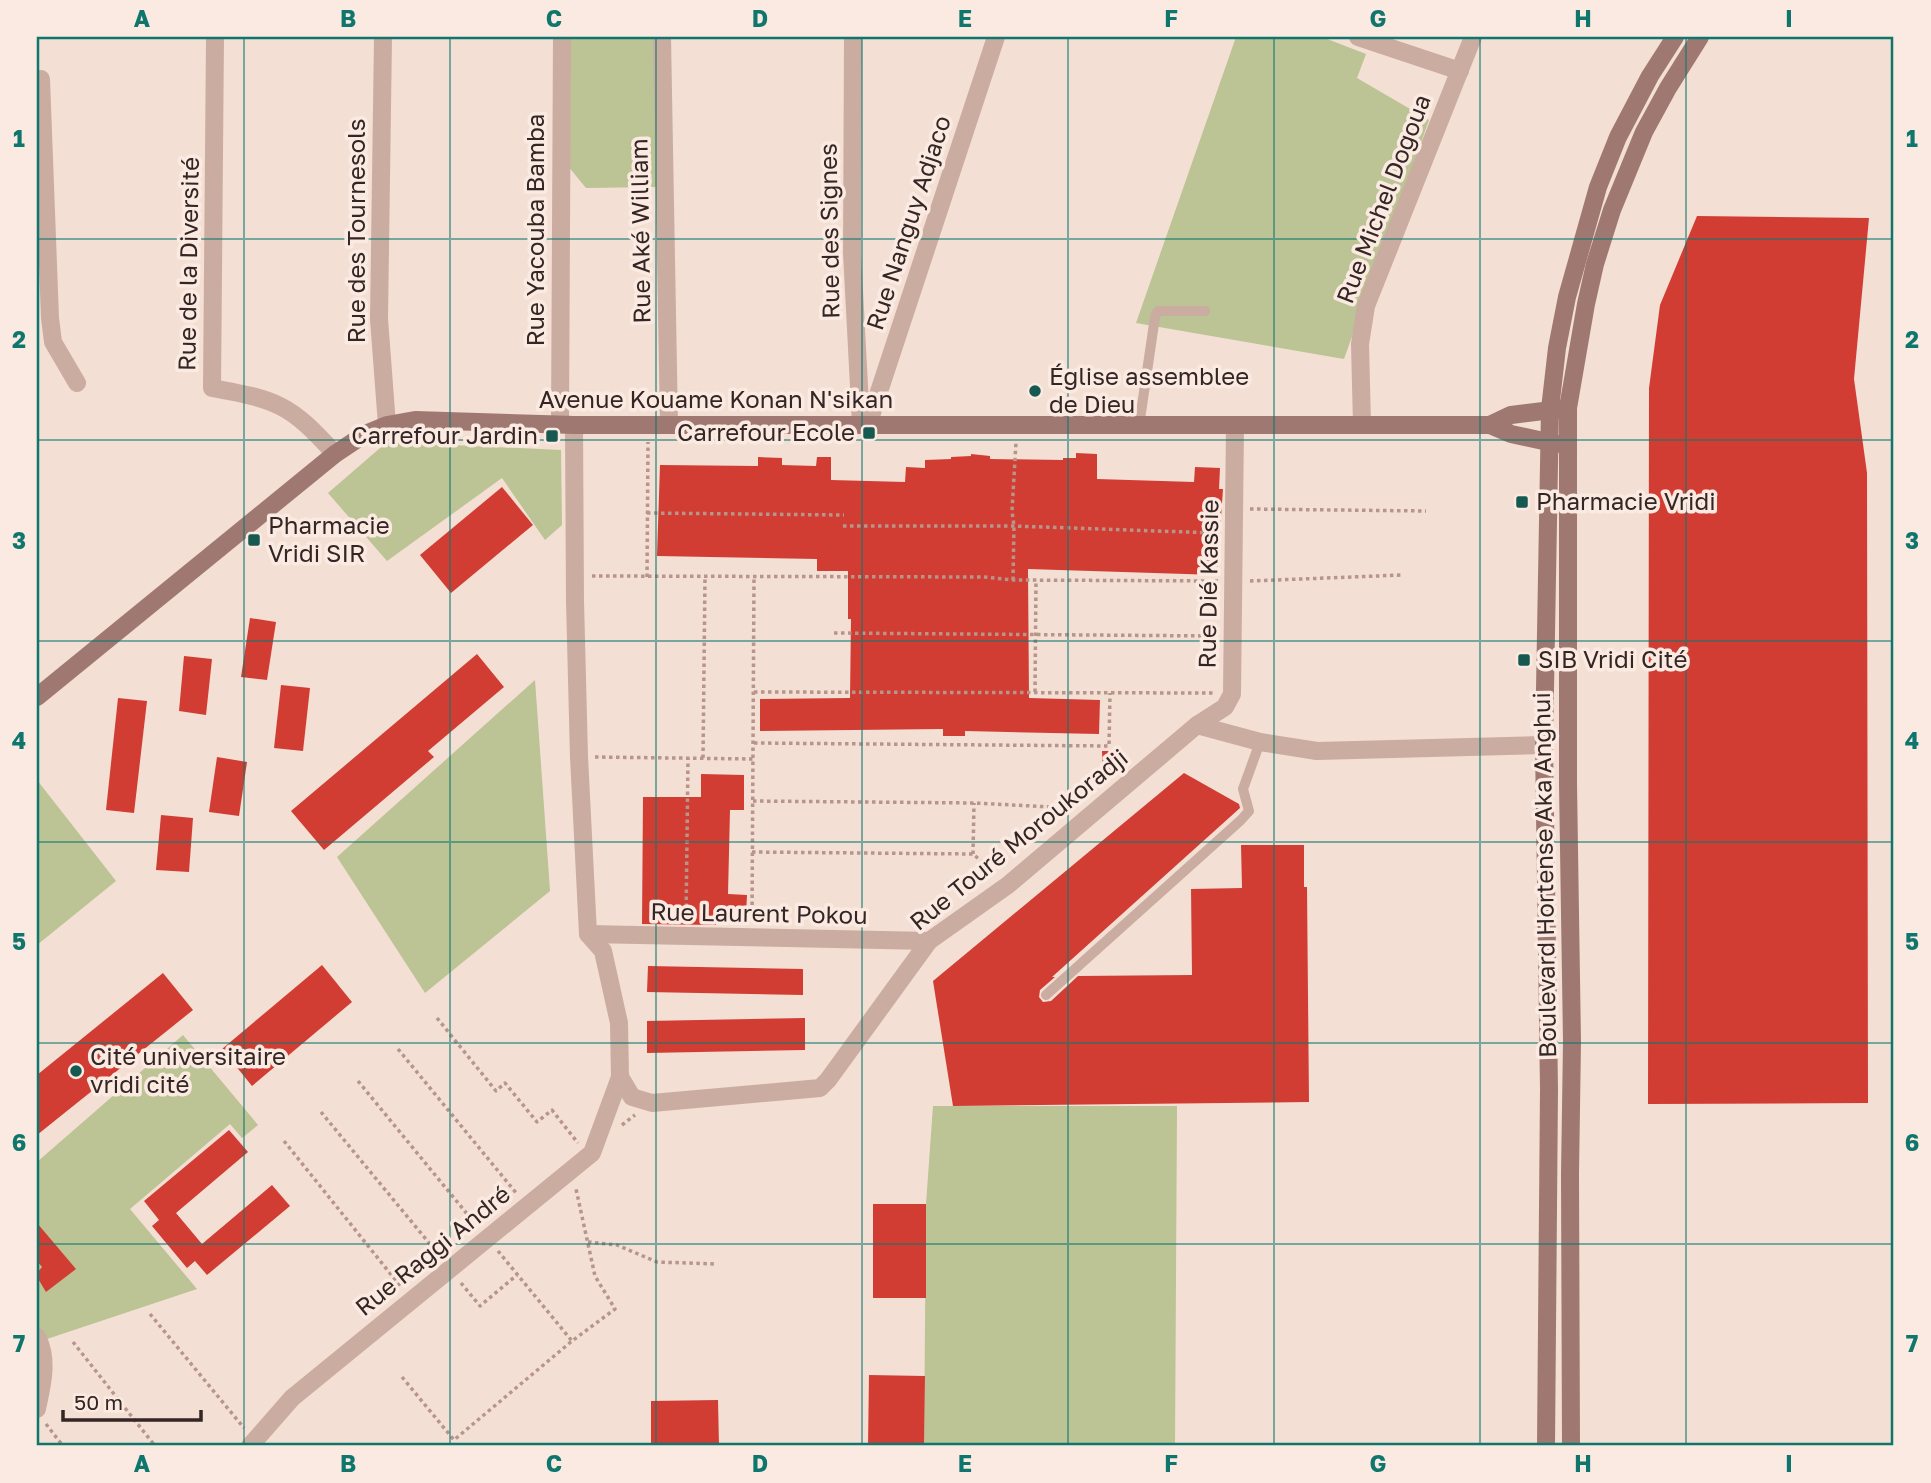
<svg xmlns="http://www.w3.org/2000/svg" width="1931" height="1483" viewBox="0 0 1931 1483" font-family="'Golos Text',sans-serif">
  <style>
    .green { fill: #bcc394 }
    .building { fill: #d23d33 }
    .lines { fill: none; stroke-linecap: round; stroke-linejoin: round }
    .path { stroke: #b7958a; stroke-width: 3.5; stroke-dasharray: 3.5 3.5; stroke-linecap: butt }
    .lane { stroke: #cbaca0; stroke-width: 10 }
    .street { stroke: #cbaca0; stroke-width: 18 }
    .secondary { stroke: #9f7971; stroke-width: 18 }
    .grid { fill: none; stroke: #0f766e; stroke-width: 2; stroke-opacity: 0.55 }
    .poi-dot { fill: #165951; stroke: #fbeae1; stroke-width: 2.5 }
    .labels { text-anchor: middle; stroke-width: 7; stroke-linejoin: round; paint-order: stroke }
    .street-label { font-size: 24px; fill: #342624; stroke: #fbeae1 }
    .poi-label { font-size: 24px; fill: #342624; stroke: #fbeae1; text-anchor: start }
    .neatline { fill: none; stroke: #0f766e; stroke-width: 2.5 }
    .grid-label { font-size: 23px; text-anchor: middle; font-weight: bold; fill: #0f766e }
  </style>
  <rect width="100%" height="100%" fill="#f3dfd4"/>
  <g class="green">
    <polygon points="557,37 658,37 656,187 586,188 559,155"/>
    <polygon points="1236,37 1322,37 1366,54 1357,78 1429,120 1344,359 1136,323"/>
    <polygon points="387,442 561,450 562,525 545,540 502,478 387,561 328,493"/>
    <polygon points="535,680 550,891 425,993 337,857"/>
    <polygon points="37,780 116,881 37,945"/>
    <polygon points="183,1035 258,1125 242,1138 230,1124 130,1209 197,1289 41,1341 37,1327 37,1162"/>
    <polygon points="933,1106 1177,1106 1175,1446 924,1446 926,1204"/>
  </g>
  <g class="building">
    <polygon points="1697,216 1869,218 1854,379 1867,473 1868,1103 1648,1104 1649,388 1660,305"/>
    <polygon points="1076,453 1097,454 1097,479 1194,482 1195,467 1220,468 1219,489 1223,489 1217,575 1028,569 1029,698 1100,700 1099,734 965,731 965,736 943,736 943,729 760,731 760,699 850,698 851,619 848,619 848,571 817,571 817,559 657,556 660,465 758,466 758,457 782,458 782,465 816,466 817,457 831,457 831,480 905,482 906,467 925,468 925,460 951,459 951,457 971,456 971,454 990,456 990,459 1063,460 1063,458 1076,458"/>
    <polygon points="502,487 533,525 451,593 420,555"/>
    <polygon points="250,618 276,622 267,680 241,677"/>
    <polygon points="477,654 504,687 428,751 434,757 324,850 291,811"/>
    <polygon points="184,656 212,659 206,715 179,711"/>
    <polygon points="281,685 310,688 303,751 274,748"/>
    <polygon points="118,698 147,701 134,813 106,810"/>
    <polygon points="1102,751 1124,751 1124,772 1103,772"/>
    <polygon points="217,757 247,762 239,816 209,812"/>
    <polygon points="1184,773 1239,804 1240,808 1052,977 1055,977 1040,990 1039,997 1043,1002 1051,1001 1078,976 1192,975 1191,889 1242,888 1241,845 1304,845 1304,887 1307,887 1309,1102 953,1106 933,981"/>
    <polygon points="701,774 744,775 744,810 730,810 728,894 747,895 746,915 716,913 716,925 642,924 643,797 701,797"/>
    <polygon points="161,815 193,818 189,872 156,870"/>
    <polygon points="322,965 352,1002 252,1086 222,1049"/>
    <polygon points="648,966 803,969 803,995 647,992"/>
    <polygon points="163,973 193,1010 37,1135 37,1075"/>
    <polygon points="805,1018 805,1050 647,1053 647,1021"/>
    <polygon points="229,1130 248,1152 176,1213 202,1244 272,1185 290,1206 207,1275 195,1261 187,1268 152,1226 159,1220 144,1201"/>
    <rect x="873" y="1204" width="53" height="94"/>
    <polygon points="37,1223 76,1269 46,1292 37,1277 37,1273 42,1267 37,1261"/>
    <polygon points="869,1375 925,1376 924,1446 868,1446"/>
    <polygon points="718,1400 719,1446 651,1446 651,1401"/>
  </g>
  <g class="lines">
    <g class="path">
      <polyline points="1250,509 1426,511"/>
      <polyline points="647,513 844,515"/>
      <polyline points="843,526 1014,526 1215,533"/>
      <polyline points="592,576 984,577 1013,580 1218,581"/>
      <polyline points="647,577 648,442"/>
      <polyline points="1013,580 1014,526 1012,511 1016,442"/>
      <polyline points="1250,581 1402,575"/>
      <polyline points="834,633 1217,636"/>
      <polyline points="754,692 1213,693"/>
      <polyline points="1035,692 1036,580"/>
      <polyline points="754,743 1109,746 1110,693"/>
      <polyline points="595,757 753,759"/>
      <polyline points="703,758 705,577"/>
      <polyline points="753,801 974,803 1071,808"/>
      <polyline points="752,852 973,854 996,874"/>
      <polyline points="973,854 974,803"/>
      <polyline points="752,919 754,577"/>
      <polyline points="686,921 688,758"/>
      <polyline points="437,1018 496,1091 505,1083 537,1122 552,1110 578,1143"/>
      <polyline points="398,1049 517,1194"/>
      <polyline points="358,1081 477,1226"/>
      <polyline points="321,1112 439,1255"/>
      <polyline points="622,1125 635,1115"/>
      <polyline points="284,1141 401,1287"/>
      <polyline points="588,1242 617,1245 657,1262 716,1264"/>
      <polyline points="498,1251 572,1341"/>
      <polyline points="461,1283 480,1306 517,1275"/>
      <polyline points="150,1314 244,1428"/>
      <polyline points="73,1342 155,1446"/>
      <polyline points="402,1377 454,1440 572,1341 615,1309 595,1276 576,1189"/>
      <polyline points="46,1424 63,1446"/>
    </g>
    <g class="lane">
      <polyline points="1139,426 1155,317 1158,311 1205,311"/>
      <polyline points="1046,995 1241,820 1249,811 1243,789 1260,742"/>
    </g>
    <g class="street">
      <path d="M215,37L212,388C278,400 290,404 335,454"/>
      <polyline points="383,37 379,319 387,425"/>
      <polyline points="662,37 669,424"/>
      <polyline points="853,37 852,253 861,424"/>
      <polyline points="1358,37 1460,71"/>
      <polyline points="41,79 50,318 53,342 77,383"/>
      <polyline points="560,424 562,37"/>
      <polyline points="574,425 575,601 579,757 588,934 603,951 619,1023 620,1077 632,1097 652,1103 820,1088 828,1080 929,941 1008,885 1197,725 1260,742 1317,751 1544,745"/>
      <polyline points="868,425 996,37"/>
      <polyline points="1362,425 1360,344 1366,306 1473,37"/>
      <polyline points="1197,725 1225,707 1232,694 1235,426"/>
      <polyline points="588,934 929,941"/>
      <path d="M37,1337C49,1359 42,1385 37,1409"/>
      <polyline points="250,1446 292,1398 592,1153 620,1077"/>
    </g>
    <g class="secondary">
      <polyline points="1490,425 1511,434 1557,444"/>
      <polyline points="37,697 335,454 365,434 387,425 415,420 574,425 1490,425 1511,415 1568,408"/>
      <polyline points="1546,1446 1549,1089 1544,745 1550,409 1557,348 1567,297 1598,187 1618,137 1650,76 1675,37"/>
      <polyline points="1571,1446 1570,1174 1572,1042 1568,784 1568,408 1586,304 1595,264 1612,210 1644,132 1668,88 1700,37"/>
    </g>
  </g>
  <path class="grid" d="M244,37V1446M450,37V1446M656,37V1446M862,37V1446M1068,37V1446M1274,37V1446M1480,37V1446M1686,37V1446M37,239H1894M37,440H1894M37,641H1894M37,842H1894M37,1043H1894M37,1244H1894"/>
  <g class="poi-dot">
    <circle cx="1035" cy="391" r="7"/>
    <rect x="862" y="426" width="14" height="14" rx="3.5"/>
    <rect x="545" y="429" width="14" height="14" rx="3.5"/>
    <rect x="1515" y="495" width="14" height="14" rx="3.5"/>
    <rect x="247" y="533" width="14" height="14" rx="3.5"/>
    <rect x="1517" y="653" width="14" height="14" rx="3.5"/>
    <circle cx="76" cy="1071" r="7"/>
  </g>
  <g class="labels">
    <g class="street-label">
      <text transform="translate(1384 199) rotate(-69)" y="8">Rue Michel Dogoua</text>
      <text transform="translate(909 223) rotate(-72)" y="8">Rue Nanguy Adjaco</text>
      <text transform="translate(536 230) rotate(-90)" y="8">Rue Yacouba Bamba</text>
      <text transform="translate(357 231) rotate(-90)" y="8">Rue des Tournesols</text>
      <text transform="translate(641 231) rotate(-91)" y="8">Rue Aké William</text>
      <text transform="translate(830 231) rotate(-91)" y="8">Rue des Signes</text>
      <text transform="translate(189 264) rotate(-89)" y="8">Rue de la Diversité</text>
      <text x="716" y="408">Avenue Kouame Konan N'sikan</text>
      <text transform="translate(1209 584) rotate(-89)" y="8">Rue Dié Kassie</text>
      <text transform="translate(1019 840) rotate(-39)" y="8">Rue Touré Moroukoradji</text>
      <text transform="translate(1545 875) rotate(-91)" y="8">Boulevard Hortense Aka Anghui</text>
      <text transform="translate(759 914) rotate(1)" y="8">Rue Laurent Pokou</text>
      <text transform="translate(433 1251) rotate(-39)" y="8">Rue Raggi André</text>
    </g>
    <g class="poi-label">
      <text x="1049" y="385">Église assemblee<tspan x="1049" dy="28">de Dieu</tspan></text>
      <text x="855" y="441" text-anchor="end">Carrefour Ecole</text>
      <text x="538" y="444" text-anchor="end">Carrefour Jardin</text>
      <text x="1536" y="510">Pharmacie Vridi</text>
      <text x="268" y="534">Pharmacie<tspan x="268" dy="28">Vridi SIR</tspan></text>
      <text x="1538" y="668">SIB Vridi Cité</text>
      <text x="90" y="1065">Cité universitaire<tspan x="90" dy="28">vridi cité</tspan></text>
    </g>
  </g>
  <rect width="1931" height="1483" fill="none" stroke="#fbeae1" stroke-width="77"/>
  <path d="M63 1410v10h138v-10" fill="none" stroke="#342624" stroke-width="3.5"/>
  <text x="74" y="1410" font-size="21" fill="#342624" stroke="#fbeae1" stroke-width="5" paint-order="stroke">50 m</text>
  <rect x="38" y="38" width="1854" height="1406" class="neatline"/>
  <g class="grid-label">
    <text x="142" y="27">A</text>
    <text x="348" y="27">B</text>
    <text x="554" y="27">C</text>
    <text x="760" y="27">D</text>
    <text x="965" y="27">E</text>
    <text x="1171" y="27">F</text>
    <text x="1378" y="27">G</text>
    <text x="1583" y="27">H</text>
    <text x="1789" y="27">I</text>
    <text x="19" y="147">1</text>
    <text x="1912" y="147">1</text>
    <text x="19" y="348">2</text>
    <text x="1912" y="348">2</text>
    <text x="19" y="549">3</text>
    <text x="1912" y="549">3</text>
    <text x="19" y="749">4</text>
    <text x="1912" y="749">4</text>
    <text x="19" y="950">5</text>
    <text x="1912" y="950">5</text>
    <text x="19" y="1151">6</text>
    <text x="1912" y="1151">6</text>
    <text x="19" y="1352">7</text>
    <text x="1912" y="1352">7</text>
    <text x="142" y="1472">A</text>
    <text x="348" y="1472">B</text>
    <text x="554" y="1472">C</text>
    <text x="760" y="1472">D</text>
    <text x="965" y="1472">E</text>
    <text x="1171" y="1472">F</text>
    <text x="1378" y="1472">G</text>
    <text x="1583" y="1472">H</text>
    <text x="1789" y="1472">I</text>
  </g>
</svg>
